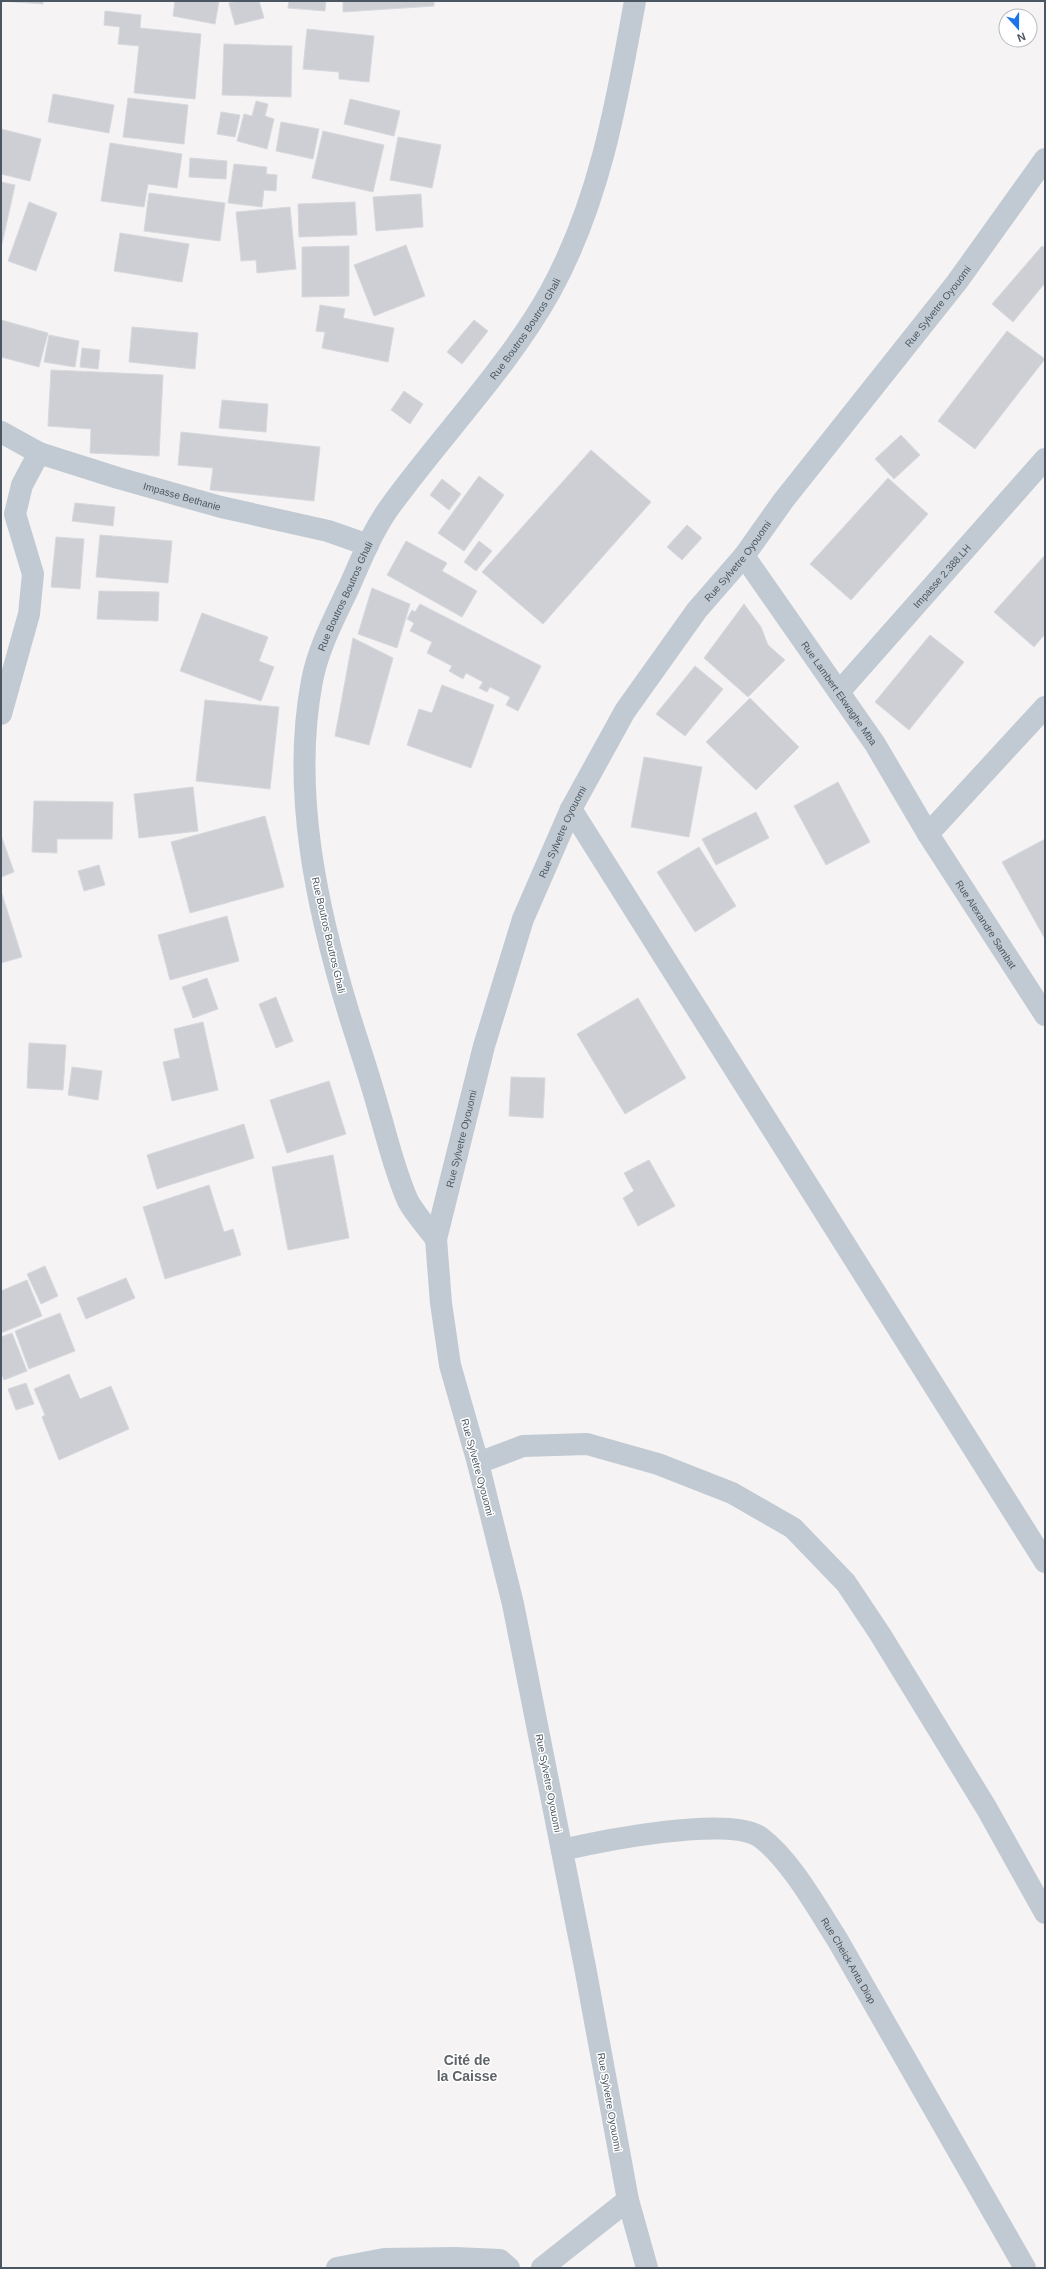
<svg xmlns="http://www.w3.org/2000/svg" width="1046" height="2269" viewBox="0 0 1046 2269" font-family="Arial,sans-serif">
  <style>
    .building { fill: #cdcfd5; stroke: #d7d9de }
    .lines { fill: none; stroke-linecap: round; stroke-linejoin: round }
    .minor { stroke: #c1cad2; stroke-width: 22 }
    .tertiary { stroke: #c1cad2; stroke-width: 22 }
    .labels { text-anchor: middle; stroke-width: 3; stroke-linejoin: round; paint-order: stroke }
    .street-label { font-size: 10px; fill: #4a5661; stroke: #fff }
    .district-label { font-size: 14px; font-weight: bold; fill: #5f6368; stroke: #fff }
  </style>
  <rect width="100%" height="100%" fill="#f5f3f3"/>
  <g class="building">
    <polygon points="1,1 43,1 43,4"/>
    <polygon points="175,1 219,1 215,24 173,16"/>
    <polygon points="238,1 259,1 264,18 235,25 229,3"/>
    <polygon points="289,1 326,1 325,11 288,8"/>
    <polygon points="343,1 434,1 434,6 343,12"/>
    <polygon points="105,11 141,15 140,28 201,34 195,99 134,93 139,46 118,44 120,27 104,25"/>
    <polygon points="307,29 374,36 369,82 339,79 339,72 303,69"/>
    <polygon points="224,44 292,46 291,97 222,95"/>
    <polygon points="53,94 114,105 109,133 48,122"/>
    <polygon points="128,98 188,105 184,144 123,137"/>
    <polygon points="350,99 400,111 394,136 344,124"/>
    <polygon points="256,101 268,104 265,116 274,119 267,149 237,141 244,114 252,116"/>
    <polygon points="221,112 240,115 235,137 217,134"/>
    <polygon points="281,122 319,129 313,159 276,151"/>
    <polygon points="1,129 41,139 30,181 1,174"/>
    <polygon points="323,131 384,145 373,192 312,178"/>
    <polygon points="398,137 441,145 432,188 390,180"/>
    <polygon points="110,143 182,154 177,188 148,184 144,207 101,201"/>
    <polygon points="190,158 227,161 226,179 189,177"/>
    <polygon points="234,164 267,167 266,174 277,175 276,191 264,190 262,207 228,203"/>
    <polygon points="1,182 15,185 2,244 1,244"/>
    <polygon points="149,193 225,203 220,241 144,231"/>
    <polygon points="421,194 423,227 376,231 373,197"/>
    <polygon points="29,202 57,213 36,271 8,261"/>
    <polygon points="355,202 357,235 299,237 298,204"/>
    <polygon points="290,207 296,269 257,273 256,260 241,261 236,212"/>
    <polygon points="120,233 189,244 182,282 114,271"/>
    <polygon points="406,245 425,296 374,316 354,265"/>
    <polygon points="349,246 349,296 302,297 302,247"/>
    <polygon points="1042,246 1045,248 1045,283 1013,322 992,304"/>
    <polygon points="320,305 345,309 343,318 394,328 388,362 322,348 325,332 316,331"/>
    <polygon points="1,320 48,333 39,367 1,357"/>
    <polygon points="474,320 488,331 462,364 447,352"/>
    <polygon points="132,327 198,333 195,369 129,362"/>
    <polygon points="1007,331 1045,359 975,449 938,421"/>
    <polygon points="49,335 79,341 75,367 44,362"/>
    <polygon points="82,348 100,350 98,369 80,367"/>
    <polygon points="51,370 163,375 159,456 90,453 91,429 48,426"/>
    <polygon points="404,391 423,404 410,424 391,410"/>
    <polygon points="222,400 268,404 266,432 219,428"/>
    <polygon points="181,432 320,447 314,501 210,490 213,468 178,465"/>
    <polygon points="901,435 920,455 894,479 875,459"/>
    <polygon points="591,450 651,502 543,624 482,572"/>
    <polygon points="479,476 504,495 464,551 438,533"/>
    <polygon points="888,478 928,514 851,600 810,564"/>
    <polygon points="442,479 461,494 449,510 430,495"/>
    <polygon points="75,503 115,507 113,526 72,521"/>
    <polygon points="687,525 702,538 682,560 667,547"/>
    <polygon points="100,535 172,541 168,583 96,577"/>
    <polygon points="56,537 84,539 80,589 51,587"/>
    <polygon points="406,541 447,563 442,571 477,591 462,617 387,575"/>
    <polygon points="479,541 492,551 476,571 464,562"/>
    <polygon points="1045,555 1045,634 1034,647 994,612"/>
    <polygon points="372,588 410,604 397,648 358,634"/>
    <polygon points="99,591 159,592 158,621 97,619"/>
    <polygon points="420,604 541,666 518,711 506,705 510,697 490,687 487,692 479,688 483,682 466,673 463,679 449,671 452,666 427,653 432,642 410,631 414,623 407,619 412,610 415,612"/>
    <polygon points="744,604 761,627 768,645 785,660 748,697 704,658"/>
    <polygon points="202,613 268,637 259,661 274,667 261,701 180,671"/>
    <polygon points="930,635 964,662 909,730 875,702"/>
    <polygon points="353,638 393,658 369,745 335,736"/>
    <polygon points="695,666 723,689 685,736 656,714"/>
    <polygon points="442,685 494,705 471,768 407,745 419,709 432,713"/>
    <polygon points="750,698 799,747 756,790 706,742"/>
    <polygon points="205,700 279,707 270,789 196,781"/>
    <polygon points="644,757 702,767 689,837 631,827"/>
    <polygon points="838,782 870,842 826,865 794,806"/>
    <polygon points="193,787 198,831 139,838 134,794"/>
    <polygon points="34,801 113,802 112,839 57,839 57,853 32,852"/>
    <polygon points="756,812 769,838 716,865 702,839"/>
    <polygon points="265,816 284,887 190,913 171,842"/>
    <polygon points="1,835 14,872 1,877"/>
    <polygon points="1045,839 1045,939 1002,862"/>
    <polygon points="699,847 736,906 695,932 657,872"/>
    <polygon points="99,865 105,885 84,891 78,871"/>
    <polygon points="1,891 22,957 1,963"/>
    <polygon points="227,916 239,961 170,980 158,935"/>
    <polygon points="207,978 218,1009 193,1018 182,987"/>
    <polygon points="276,997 293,1041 276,1048 259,1004"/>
    <polygon points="638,998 686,1078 625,1114 577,1034"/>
    <polygon points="203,1022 218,1090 172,1101 163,1062 180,1058 174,1029"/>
    <polygon points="29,1043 66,1045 63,1090 27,1088"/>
    <polygon points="72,1067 102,1071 98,1100 68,1095"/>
    <polygon points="511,1077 545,1078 543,1118 509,1116"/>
    <polygon points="329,1081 346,1134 287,1153 270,1100"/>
    <polygon points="244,1124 254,1158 157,1189 147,1155"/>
    <polygon points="333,1155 349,1238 288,1250 272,1167"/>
    <polygon points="649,1160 675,1206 638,1226 623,1198 634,1191 624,1173"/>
    <polygon points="209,1185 224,1232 233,1229 241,1255 165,1279 143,1207"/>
    <polygon points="45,1266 58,1296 41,1304 27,1274"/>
    <polygon points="126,1278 135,1298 86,1319 77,1298"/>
    <polygon points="27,1280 42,1316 1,1333 1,1291"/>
    <polygon points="60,1313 75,1351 29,1369 15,1331"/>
    <polygon points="12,1333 27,1371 4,1380 1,1372 1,1337"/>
    <polygon points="69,1374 80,1399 111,1386 129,1429 59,1460 42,1417 45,1415 34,1389"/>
    <polygon points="26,1383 34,1404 16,1410 8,1389"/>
  </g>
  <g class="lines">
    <g class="minor">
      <path id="s1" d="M1,432L39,453L118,478L221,507L328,531L368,545"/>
      <path id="s2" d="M744,556L875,744L928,834L1045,1015"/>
      <path id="s3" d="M839,692L1045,459"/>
      <polyline points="1,714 29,614 33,574 15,514 22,485 39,453"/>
      <polyline points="571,809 1045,1562"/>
      <polyline points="928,834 1045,707"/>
      <path id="s4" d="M436,1239C427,1227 415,1214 408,1201C395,1172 388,1141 379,1111C370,1078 359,1046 349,1014C317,909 291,791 312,681C318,648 335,617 349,587C361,560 372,532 389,508C440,437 507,369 550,292C600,201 617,101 635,1"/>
      <polyline points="478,1463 523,1446 587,1444 658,1464 732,1493 793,1528 846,1583 880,1634 987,1809 1045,1913"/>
      <path id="s5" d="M562,1850C601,1841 729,1815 760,1837C790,1859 817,1908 837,1939L1025,2268"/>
      <polyline points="337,2268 384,2259 455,2258 500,2260 509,2268"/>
      <polyline points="542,2268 628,2200"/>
    </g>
    <path class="tertiary" id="s6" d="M647,2268L628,2200L585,1967L513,1604L478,1463L450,1365L441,1303L436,1239L484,1046L523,919L571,809L625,711L697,610L744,556L783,501L957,282L1045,159"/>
  </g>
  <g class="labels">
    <g class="street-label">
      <text dy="4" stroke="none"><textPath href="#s6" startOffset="2127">Rue Sylvetre Oyouomi</textPath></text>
      <text dy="4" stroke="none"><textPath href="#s4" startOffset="997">Rue Boutros Boutros Ghali</textPath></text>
      <text dy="4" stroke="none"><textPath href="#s1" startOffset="193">Impasse Bethanie</textPath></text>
      <text dy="4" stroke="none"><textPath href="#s6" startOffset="1803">Rue Sylvetre Oyouomi</textPath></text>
      <text dy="4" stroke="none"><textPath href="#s3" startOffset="155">Impasse 2.388.LH</textPath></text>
      <text dy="4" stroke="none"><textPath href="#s4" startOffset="673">Rue Boutros Boutros Ghali</textPath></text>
      <text dy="4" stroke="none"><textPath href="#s2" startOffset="167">Rue Lambert Ekwaghe Mba</textPath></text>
      <text dy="4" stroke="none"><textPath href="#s6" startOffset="1479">Rue Sylvetre Oyouomi</textPath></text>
      <text dy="4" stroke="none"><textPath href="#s2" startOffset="441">Rue Alexandre Sambat</textPath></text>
      <text transform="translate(329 935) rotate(77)" y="4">Rue Boutros Boutros Ghali</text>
      <text dy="4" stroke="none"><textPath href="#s6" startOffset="1155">Rue Sylvetre Oyouomi</textPath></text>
      <text transform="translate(478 1467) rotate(75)" y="4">Rue Sylvetre Oyouomi</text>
      <text transform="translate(549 1783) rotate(79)" y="4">Rue Sylvetre Oyouomi</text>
      <text dy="4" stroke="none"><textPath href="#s5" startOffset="354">Rue Cheick Anta Diop</textPath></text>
      <text transform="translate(610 2102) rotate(80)" y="4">Rue Sylvetre Oyouomi</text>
    </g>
    <g class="district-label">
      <text x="467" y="2065">Cité de<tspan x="467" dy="16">la Caisse</tspan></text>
    </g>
  </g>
  <rect width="1046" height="2269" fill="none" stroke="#4a5661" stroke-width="4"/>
  <g transform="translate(1018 28) rotate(159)"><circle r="19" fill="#ffffff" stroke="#b7bbc0"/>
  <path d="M0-3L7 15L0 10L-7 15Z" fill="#1a73e8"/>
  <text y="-6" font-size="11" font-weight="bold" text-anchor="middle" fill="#4a5661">N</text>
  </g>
</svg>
